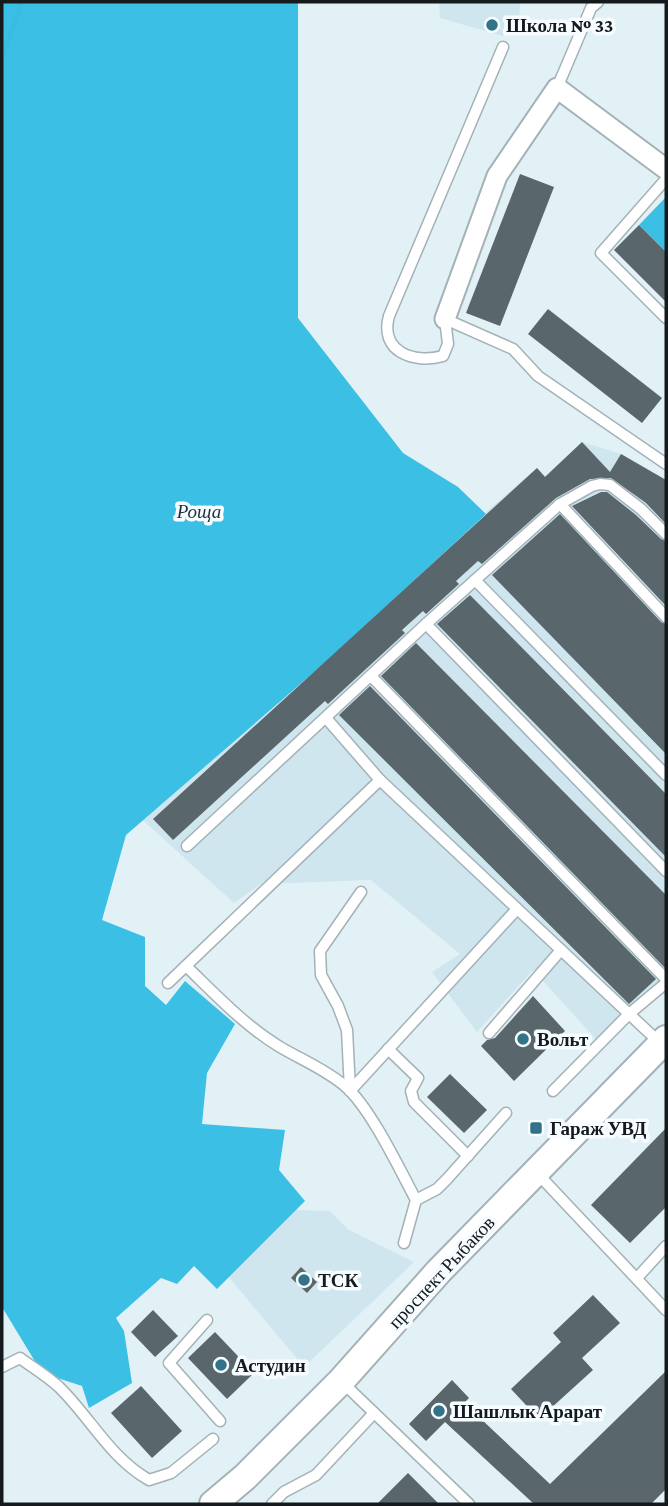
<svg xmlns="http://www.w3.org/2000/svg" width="668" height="1506" viewBox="0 0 668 1506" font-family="'Crimson Pro',serif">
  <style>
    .built { fill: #cfe6ef }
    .forest { fill: #3cbfe5 }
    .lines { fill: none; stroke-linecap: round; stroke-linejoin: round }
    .stream { stroke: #38bce2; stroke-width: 5 }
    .building { fill: #59666b }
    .lane-casing { stroke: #a4b2b8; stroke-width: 13 }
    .street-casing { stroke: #a4b2b8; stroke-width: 23 }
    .secondary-casing { stroke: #a4b2b8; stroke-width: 30 }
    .lane { stroke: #fff; stroke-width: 10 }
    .street { stroke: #fff; stroke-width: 19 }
    .secondary { stroke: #fff; stroke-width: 26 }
    .poi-dot { fill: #337387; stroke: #f6fcff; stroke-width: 2.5 }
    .labels { text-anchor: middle; stroke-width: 7; stroke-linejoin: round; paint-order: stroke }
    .poi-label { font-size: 19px; font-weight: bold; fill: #151a1c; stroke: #f6fcff; text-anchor: start }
    .park-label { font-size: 19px; font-style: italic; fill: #1b3038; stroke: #f6fcff }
    .street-label { font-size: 19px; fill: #151a1c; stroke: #f6fcff }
  </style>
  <rect width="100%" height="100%" fill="#e2f1f6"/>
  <g class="built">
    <polygon points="439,2 520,2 519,32 503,36 440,18"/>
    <polygon points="582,442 621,454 666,480 666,983 603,1047 533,970 477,1032 432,972 460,954 371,880 261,884 234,903 136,814 537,468 545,476"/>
    <polygon points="295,1210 330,1211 349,1230 414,1262 304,1367 227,1275"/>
  </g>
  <g class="forest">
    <polygon points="2,2 298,2 298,318 403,453 458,487 486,514 328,660 126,835 102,920 145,937 145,986 166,1005 185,981 235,1024 207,1073 202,1124 285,1130 279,1170 305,1201 217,1289 194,1266 177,1284 161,1278 116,1318 124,1331 132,1383 89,1408 82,1386 42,1373 2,1307"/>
    <polygon points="666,197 666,252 639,225"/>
  </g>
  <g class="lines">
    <polyline class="stream" points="2,58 22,2"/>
  </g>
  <g class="building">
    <polygon points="520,174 554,187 500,326 466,313"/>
    <polygon points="639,225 666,252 666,302 614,250"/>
    <polygon points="548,309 662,398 642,423 528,334"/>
    <polygon points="582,442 610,472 621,454 666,480 666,524 646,503 611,478 590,479 556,498 482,564 478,561 456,581 459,584 426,614 423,611 402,630 405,633 328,704 325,701 173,840 153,819 537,468 545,477"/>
    <polygon points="601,492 607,492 636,515 661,539 666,541 666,606 572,506"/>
    <polygon points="560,514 661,622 666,624 666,754 492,575"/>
    <polygon points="470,595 666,794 666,857 437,624"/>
    <polygon points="416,643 666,895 666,969 381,676"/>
    <polygon points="370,686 656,979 629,1004 339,715"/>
    <polygon points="533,996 565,1031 514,1081 481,1046 487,1040 495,1038"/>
    <polygon points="450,1074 487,1110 464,1133 427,1097"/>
    <polygon points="666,1128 666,1207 630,1243 591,1205"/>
    <polygon points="301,1267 317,1282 307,1293 291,1278"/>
    <polygon points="593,1295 620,1323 582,1358 593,1370 539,1419 511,1389 561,1342 553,1333"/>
    <polygon points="153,1310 178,1336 155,1357 131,1332"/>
    <polygon points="215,1332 254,1373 227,1399 188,1358"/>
    <polygon points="666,1371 666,1489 651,1504 534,1504 445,1422 426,1441 409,1424 452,1380 469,1398 464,1403 550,1484"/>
    <polygon points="141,1386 182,1431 152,1458 111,1413"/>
    <polygon points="408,1473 439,1504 377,1504"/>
  </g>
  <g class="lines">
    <defs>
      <g id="lane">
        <polyline points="557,88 591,8 598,2"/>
        <polyline points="666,179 601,253 666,318"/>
        <path d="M445,319L448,344L443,356C414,364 379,352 389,316L503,47"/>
        <polyline points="445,319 513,349 538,376 666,464"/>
        <polyline points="560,504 666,617"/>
        <polyline points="475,580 666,775"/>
        <polyline points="426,624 666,871"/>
        <polyline points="371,676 666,979"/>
        <polyline points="326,718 380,780 659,1042"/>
        <polyline points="187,846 426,624 560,504 592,486 600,484 610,485 641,509 666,534"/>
        <path d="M186,966C215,994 245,1026 280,1047C302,1060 325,1069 345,1086C370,1107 400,1170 416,1200L404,1243"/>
        <polyline points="168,983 380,780"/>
        <polyline points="489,1033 561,950"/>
        <polyline points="388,1049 418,1078 411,1091 414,1102 468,1156"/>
        <polyline points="350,1090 347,1030 338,1006 321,975 320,951 361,892"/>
        <polyline points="350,1091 517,909"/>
        <polyline points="553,1091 629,1014 666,983"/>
        <polyline points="537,1173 666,1310"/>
        <polyline points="416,1200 437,1189 447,1179 506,1113"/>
        <polyline points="637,1278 666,1246"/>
        <polyline points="207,1320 169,1363 220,1421"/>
        <path d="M2,1367L20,1358C32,1367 47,1376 59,1387C90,1417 110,1458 149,1480L171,1473L213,1439"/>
        <polyline points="341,1381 469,1504"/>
        <polyline points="272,1504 284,1492 316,1475 374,1413"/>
      </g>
      <polyline id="street" points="445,319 497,176 557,88 666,169"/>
      <polyline id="secondary" points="213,1504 245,1477 341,1381 439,1271 666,1039"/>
    </defs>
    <use href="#lane" class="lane-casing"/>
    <use href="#street" class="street-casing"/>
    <use href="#secondary" class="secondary-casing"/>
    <use href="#lane" class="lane"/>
    <use href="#street" class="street"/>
    <use href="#secondary" class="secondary"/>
  </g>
  <g class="poi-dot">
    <circle cx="492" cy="25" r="7"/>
    <circle cx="523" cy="1039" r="7"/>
    <rect x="529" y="1121" width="14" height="14" rx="3.5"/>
    <circle cx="304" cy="1280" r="7"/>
    <circle cx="221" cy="1365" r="7"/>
    <circle cx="439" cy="1411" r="7"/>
  </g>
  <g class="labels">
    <g class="poi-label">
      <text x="506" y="32">Школа № 33</text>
      <text x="537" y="1046">Вольт</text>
      <text x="550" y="1135">Гараж УВД</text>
      <text x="318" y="1287">ТСК</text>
      <text x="235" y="1372">Астудин</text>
      <text x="453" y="1418">Шашлык Арарат</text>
    </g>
    <g class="park-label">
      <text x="199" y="518">Роща</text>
    </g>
    <g class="street-label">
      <text transform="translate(441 1272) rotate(-47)" y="7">проспект Рыбаков</text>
    </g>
  </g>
  <rect width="668" height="1506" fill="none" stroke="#151a1c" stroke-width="7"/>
</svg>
